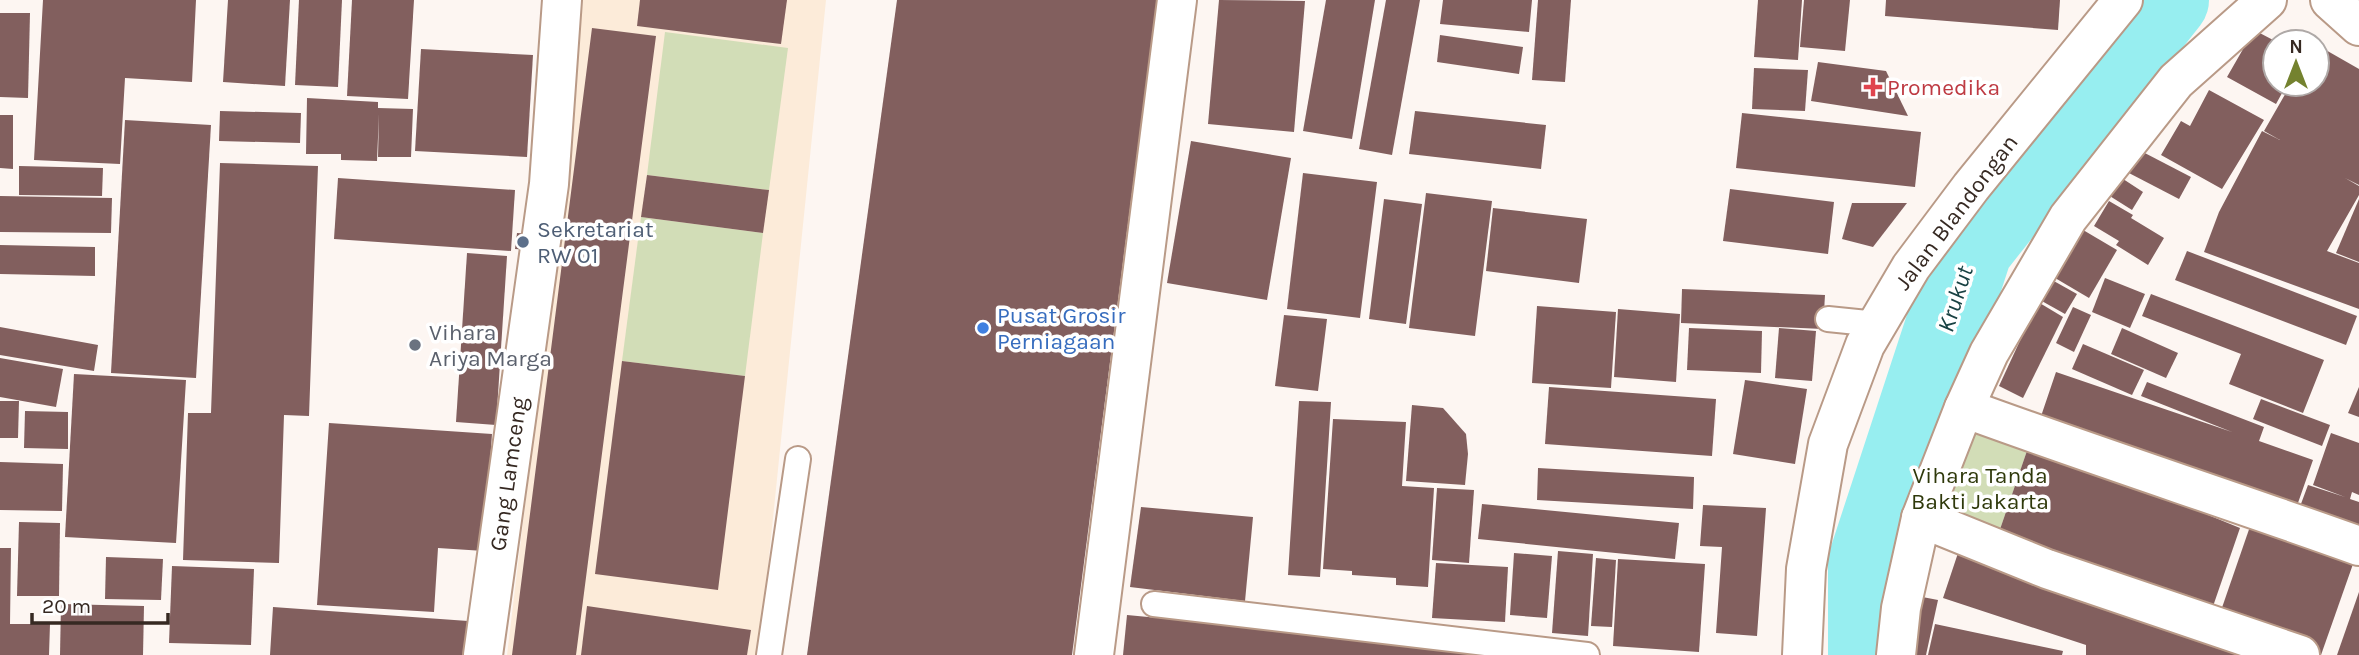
<svg xmlns="http://www.w3.org/2000/svg" width="2359" height="655" viewBox="0 0 2359 655" font-family="Karla,sans-serif">
  <style>
    .education { fill: #fcebd9 }
    .green { fill: #d2ddb7 }
    .lines { fill: none; stroke-linecap: round; stroke-linejoin: round }
    .river { stroke: #97eef0; stroke-width: 82 }
    .building { fill: #825f5e }
    .lane-casing { stroke: #b99a87; stroke-width: 28 }
    .street-casing { stroke: #b99a87; stroke-width: 42 }
    .secondary-casing { stroke: #b99a87; stroke-width: 42 }
    .lane { stroke: #fff; stroke-width: 24 }
    .street { stroke: #fff; stroke-width: 38 }
    .secondary { stroke: #fff; stroke-width: 38 }
    .health-dot { fill: #e0444e; stroke: #fff; stroke-width: 2.5 }
    .service-dot { fill: #5c6f8a; stroke: #fff; stroke-width: 2.5 }
    .shop-dot { fill: #3f7fe0; stroke: #fff; stroke-width: 2.5 }
    .worship-dot { fill: #6b7280; stroke: #fff; stroke-width: 2.5 }
    .labels { text-anchor: middle; stroke-width: 7; stroke-linejoin: round; paint-order: stroke }
    .health-label { font-size: 23px; fill: #be3a42; stroke: #fff; text-anchor: start }
    .street-label { font-size: 23px; fill: #362922; stroke: #fff }
    .service-label { font-size: 23px; fill: #4e5e75; stroke: #fff; text-anchor: start }
    .shop-label { font-size: 23px; fill: #366cbe; stroke: #fff; text-anchor: start }
    .worship-label { font-size: 23px; fill: #5b616d; stroke: #fff; text-anchor: start }
    .park-label { font-size: 23px; fill: #2f390b; stroke: #fff }
    .water-label { font-size: 24px; font-style: italic; fill: #194243; stroke: #fff }
  </style>
  <rect width="100%" height="100%" fill="#fdf6f2"/>
  <polygon class="education" points="583,0 826,0 759,655 507,655 555,257 568,116"/>
  <g class="green">
    <polygon points="665,32 788,48 769,190 647,175"/>
    <polygon points="641,217 763,233 745,376 622,361"/>
    <polygon points="1972,422 2030,442 1996,541 1936,511"/>
  </g>
  <g class="lines">
    <polyline class="river" points="1869,655 1869,562 1972,248 2168,0"/>
  </g>
  <g class="building">
    <polygon points="43,0 196,0 192,82 125,78 120,164 34,160"/>
    <polygon points="228,0 290,0 285,86 223,82"/>
    <polygon points="299,0 342,0 338,87 295,85"/>
    <polygon points="352,0 414,0 408,99 347,96"/>
    <polygon points="640,0 787,0 781,44 637,26"/>
    <polygon points="897,0 1157,0 1072,655 807,655"/>
    <polygon points="1219,0 1305,1 1294,132 1208,124"/>
    <polygon points="1326,0 1375,0 1352,139 1303,131"/>
    <polygon points="1386,0 1420,0 1392,155 1359,149"/>
    <polygon points="1443,0 1532,0 1529,32 1440,24"/>
    <polygon points="1538,0 1571,0 1565,82 1532,80"/>
    <polygon points="1758,0 1802,0 1798,60 1754,57"/>
    <polygon points="1804,0 1850,0 1845,51 1800,47"/>
    <polygon points="1886,0 2060,0 2058,30 1885,16"/>
    <polygon points="0,13 30,13 28,98 0,97"/>
    <polygon points="592,28 656,36 641,151 576,655 512,655"/>
    <polygon points="2254,30 2275,41 2275,84 2287,84 2276,104 2227,77"/>
    <polygon points="1440,35 1523,47 1519,74 1437,62"/>
    <polygon points="2317,45 2359,69 2359,185 2345,178 2359,186 2359,195 2327,251 2359,263 2359,309 2204,252 2219,212 2262,131 2280,140 2264,131 2291,84 2317,84"/>
    <polygon points="421,49 533,55 527,157 415,151"/>
    <polygon points="1818,62 1886,71 1908,116 1811,101"/>
    <polygon points="1754,68 1808,70 1805,111 1752,109"/>
    <polygon points="2209,90 2264,120 2222,189 2161,155 2181,121 2190,126"/>
    <polygon points="307,98 378,102 378,108 413,109 411,157 378,157 379,114 377,161 341,160 341,154 306,154"/>
    <polygon points="220,111 301,113 300,143 219,141"/>
    <polygon points="1415,111 1546,125 1541,169 1409,154"/>
    <polygon points="1742,113 1921,132 1915,187 1736,168"/>
    <polygon points="0,115 13,115 13,169 0,168"/>
    <polygon points="125,120 211,125 196,378 111,373"/>
    <polygon points="1191,141 1291,158 1267,300 1167,283"/>
    <polygon points="2139,150 2191,177 2179,199 2127,172"/>
    <polygon points="220,163 318,166 309,416 284,415 279,563 183,560 188,413 211,413"/>
    <polygon points="19,166 103,168 102,196 19,195"/>
    <polygon points="1303,173 1377,182 1360,318 1287,309"/>
    <polygon points="647,175 769,190 763,233 641,217"/>
    <polygon points="2117,175 2143,192 2132,210 2105,193"/>
    <polygon points="338,178 515,190 511,251 334,239"/>
    <polygon points="1730,189 1834,202 1828,254 1723,241"/>
    <polygon points="1426,193 1492,201 1475,336 1409,328"/>
    <polygon points="0,196 112,198 111,233 0,232"/>
    <polygon points="1384,199 1422,204 1406,324 1369,319"/>
    <polygon points="2359,199 2359,262 2336,253"/>
    <polygon points="2109,201 2133,215 2131,218 2164,238 2148,265 2116,245 2119,241 2094,226"/>
    <polygon points="1852,203 1907,203 1873,247 1842,239"/>
    <polygon points="1493,208 1587,219 1579,283 1486,271"/>
    <polygon points="2078,227 2117,250 2089,298 2050,275"/>
    <polygon points="517,233 531,234 530,250 515,249"/>
    <polygon points="0,245 95,247 95,276 0,274"/>
    <polygon points="2187,251 2357,316 2346,345 2175,280"/>
    <polygon points="467,253 507,256 496,425 456,422"/>
    <polygon points="2105,278 2145,294 2130,328 2092,312"/>
    <polygon points="2052,280 2077,294 2065,314 2040,300"/>
    <polygon points="1682,289 1825,295 1823,329 1681,323"/>
    <polygon points="2151,294 2324,360 2303,413 2229,384 2241,354 2142,316"/>
    <polygon points="2038,302 2063,317 2023,398 1999,386"/>
    <polygon points="1537,306 1616,312 1611,388 1532,383"/>
    <polygon points="2073,307 2091,315 2074,352 2056,343"/>
    <polygon points="1618,309 1680,314 1676,382 1614,377"/>
    <polygon points="1284,315 1327,319 1318,391 1275,386"/>
    <polygon points="0,327 98,345 94,371 0,355"/>
    <polygon points="1689,328 1762,331 1761,373 1687,370"/>
    <polygon points="1779,328 1816,331 1812,381 1775,378"/>
    <polygon points="2122,328 2178,353 2166,378 2111,354"/>
    <polygon points="2083,344 2144,370 2132,395 2072,369"/>
    <polygon points="0,358 63,369 56,407 0,397"/>
    <polygon points="622,361 745,376 718,590 595,574"/>
    <polygon points="2056,372 2232,432 2141,396 2147,382 2264,427 2259,441 2313,460 2292,520 2036,431"/>
    <polygon points="74,374 186,380 176,543 65,537"/>
    <polygon points="1745,380 1807,389 1795,464 1733,454"/>
    <polygon points="1549,387 1716,399 1712,456 1545,444"/>
    <polygon points="2359,387 2359,417 2348,413"/>
    <polygon points="2261,399 2330,425 2322,446 2253,419"/>
    <polygon points="0,401 19,401 18,438 0,438"/>
    <polygon points="1299,401 1331,402 1320,577 1288,575"/>
    <polygon points="1412,405 1443,408 1466,434 1468,454 1465,485 1406,481"/>
    <polygon points="25,411 68,412 68,449 24,448"/>
    <polygon points="1333,419 1406,422 1402,486 1434,488 1428,587 1396,585 1396,578 1352,575 1352,571 1323,569"/>
    <polygon points="329,423 492,434 484,551 438,548 434,612 317,605"/>
    <polygon points="2331,433 2359,443 2359,495 2352,492 2350,499 2359,502 2359,542 2295,520 2308,485 2345,497 2313,485"/>
    <polygon points="2030,442 2240,528 2210,615 1996,541"/>
    <polygon points="0,462 63,464 62,511 0,510"/>
    <polygon points="1538,468 1694,477 1693,509 1537,500"/>
    <polygon points="1437,488 1474,490 1469,563 1432,560"/>
    <polygon points="1482,504 1679,523 1675,559 1478,539"/>
    <polygon points="1703,505 1766,508 1757,636 1716,633 1722,547 1700,546"/>
    <polygon points="1141,507 1253,517 1245,601 1130,587"/>
    <polygon points="2255,512 2359,547 2321,655 2303,655 2216,625"/>
    <polygon points="19,522 60,523 59,596 17,596"/>
    <polygon points="1961,544 2293,655 2086,655 2086,645 1943,598"/>
    <polygon points="0,548 11,548 10,624 50,624 49,655 0,655"/>
    <polygon points="1558,551 1593,554 1588,636 1552,633"/>
    <polygon points="1514,553 1552,556 1547,618 1510,615"/>
    <polygon points="106,557 163,559 161,600 105,599"/>
    <polygon points="1596,558 1616,560 1612,627 1591,626"/>
    <polygon points="1618,559 1705,564 1699,652 1613,646"/>
    <polygon points="1436,563 1508,567 1505,622 1432,618"/>
    <polygon points="172,566 254,569 251,645 169,643"/>
    <polygon points="2359,592 2359,655 2337,655"/>
    <polygon points="1912,595 1938,600 1926,655 1899,655"/>
    <polygon points="61,604 144,606 143,655 60,655"/>
    <polygon points="587,606 751,630 747,655 581,655"/>
    <polygon points="273,607 468,621 465,655 270,655"/>
    <polygon points="1127,615 1390,640 1530,655 1123,655"/>
    <polygon points="1935,624 2063,651 2062,655 1928,655"/>
  </g>
  <g class="lines">
    <defs>
      <g id="lane">
        <polyline points="1828,319 1877,324"/>
        <polyline points="1154,604 1587,655"/>
        <polyline points="769,655 798,459"/>
      </g>
      <g id="street">
        <polyline points="2330,0 2359,26"/>
        <path d="M1964,408C2095,456 2228,499 2359,546"/>
        <polyline points="1921,518 2047,569 2300,655"/>
        <polyline points="483,655 549,184 562,0"/>
        <polyline points="1094,655 1177,0"/>
        <polyline points="1896,655 1901,608 1921,518 1964,408 1989,353 2068,218 2176,81 2267,0"/>
      </g>
      <polyline id="secondary" points="1802,655 1806,569 1828,444 1865,345 1911,267 1971,187 2123,0"/>
    </defs>
    <use href="#lane" class="lane-casing"/>
    <use href="#street" class="street-casing"/>
    <use href="#secondary" class="secondary-casing"/>
    <use href="#lane" class="lane"/>
    <use href="#street" class="street"/>
    <use href="#secondary" class="secondary"/>
  </g>
  <path class="health-dot" d="M1869.5 76.5h7v7h7v7h-7v7h-7v-7h-7v-7h7z"/>
  <circle class="service-dot" cx="523" cy="242" r="7"/>
  <circle class="shop-dot" cx="983" cy="328" r="7"/>
  <circle class="worship-dot" cx="415" cy="345" r="7"/>
  <g class="labels">
    <g class="health-label">
      <text x="1887" y="95">Promedika</text>
    </g>
    <g class="street-label">
      <text transform="translate(1956 212) rotate(-53)" y="8">Jalan Blandongan</text>
      <text transform="translate(508 474) rotate(-82)" y="8">Gang Lamceng</text>
    </g>
    <g class="service-label">
      <text x="537" y="237">Sekretariat<tspan x="537" dy="26">RW 01</tspan></text>
    </g>
    <g class="shop-label">
      <text x="997" y="323">Pusat Grosir<tspan x="997" dy="26">Perniagaan</tspan></text>
    </g>
    <g class="worship-label">
      <text x="429" y="340">Vihara<tspan x="429" dy="26">Ariya Marga</tspan></text>
    </g>
    <g class="park-label">
      <text x="1980" y="483">Vihara Tanda<tspan x="1980" dy="26">Bakti Jakarta</tspan></text>
    </g>
    <g class="water-label">
      <text transform="translate(1955 299) rotate(-72)" y="8">Krukut</text>
    </g>
  </g>
  <g transform="translate(2296 63)"><circle r="33" fill="#ffffff" stroke="#afa9a7" stroke-width="2"/>
  <path d="M0-5L12 26L0 18L-12 26Z" fill="#74822f"/>
  <text y="-10" font-size="19" font-weight="bold" text-anchor="middle" fill="#362922">N</text>
  </g>
  <path d="M32 613v10h136v-10" fill="none" stroke="#362922" stroke-width="3.5"/>
  <text x="42" y="613" font-size="21" fill="#362922" stroke="#ffffff" stroke-width="5" paint-order="stroke">20 m</text>
</svg>
